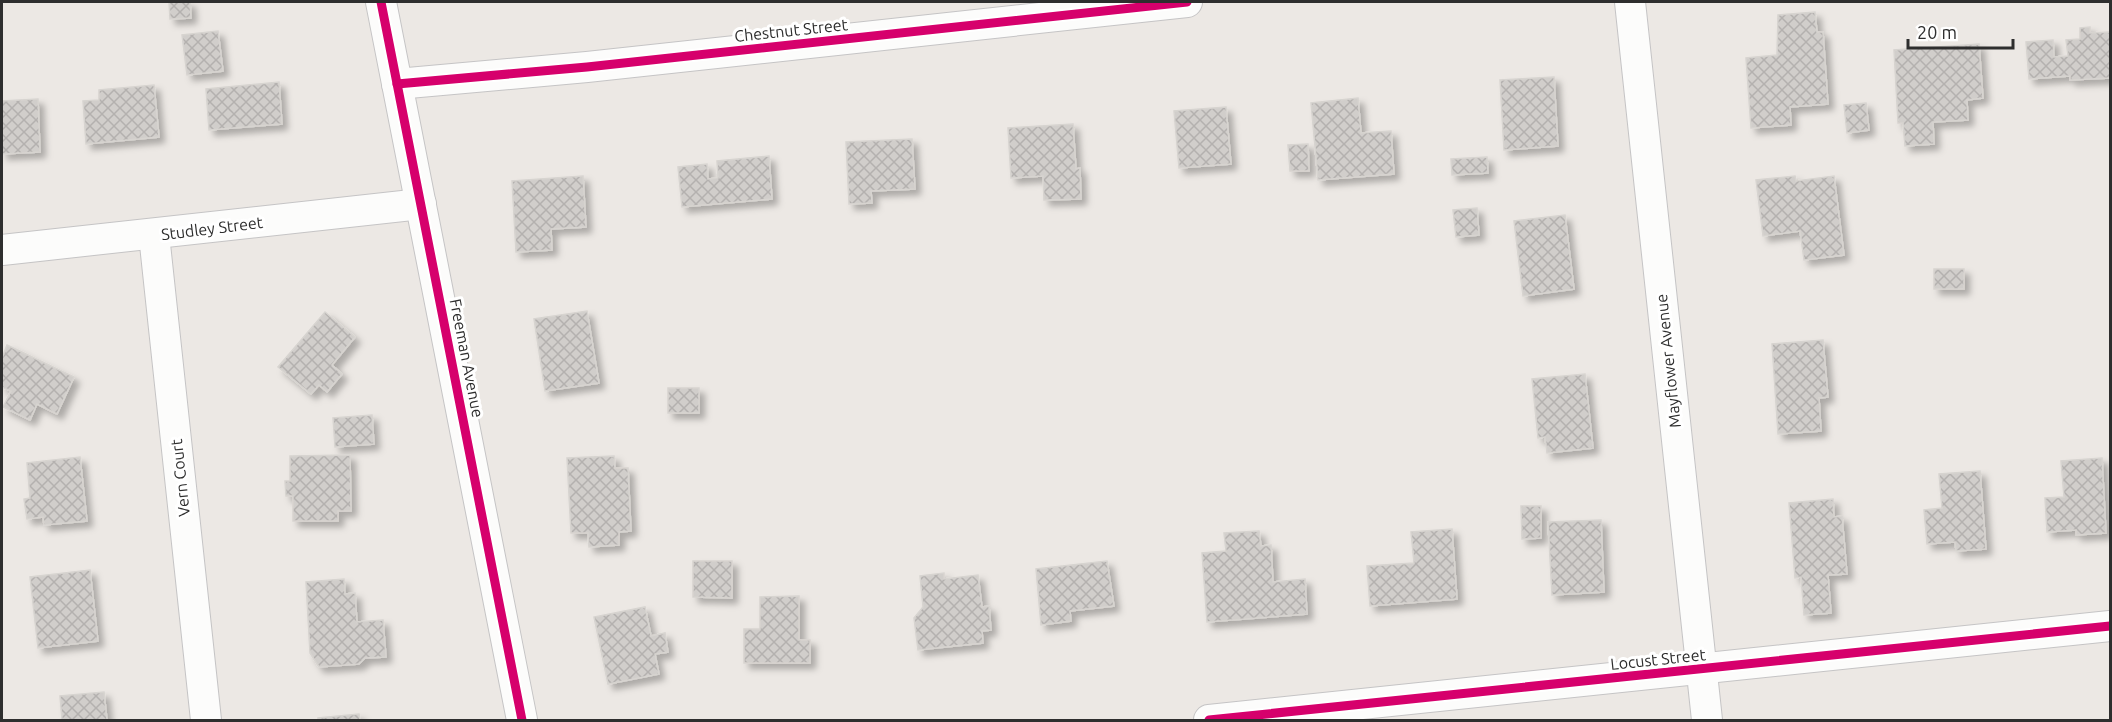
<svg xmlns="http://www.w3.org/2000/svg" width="2112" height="722" viewBox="0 0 2112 722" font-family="Ubuntu,sans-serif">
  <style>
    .building { fill: url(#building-cross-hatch); stroke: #d7d4d0; stroke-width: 1.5; filter: url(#shadow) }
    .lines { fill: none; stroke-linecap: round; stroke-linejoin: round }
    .minor-casing { stroke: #c5c4c5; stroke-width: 32 }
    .minor { stroke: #fcfcfb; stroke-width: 30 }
    .cycleway-casing { stroke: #fff; stroke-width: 13 }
    .cycleway { stroke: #d6006c; stroke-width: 9 }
    .labels { text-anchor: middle; stroke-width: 6; stroke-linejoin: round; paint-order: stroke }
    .street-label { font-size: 16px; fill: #2e2e2e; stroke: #fff }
  </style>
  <defs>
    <pattern id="building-cross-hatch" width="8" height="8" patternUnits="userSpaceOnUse" patternTransform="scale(1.5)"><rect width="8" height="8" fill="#d1cecb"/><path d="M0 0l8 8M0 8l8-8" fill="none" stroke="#b4b1af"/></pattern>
    <filter id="shadow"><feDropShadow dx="5.5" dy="5.5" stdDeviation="3" flood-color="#0004"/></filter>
  </defs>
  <rect width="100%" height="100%" fill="#ece8e4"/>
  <g class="building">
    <polygon points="169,2 190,2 191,18 170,19"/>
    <polygon points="1815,12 1817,32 1823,32 1828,104 1790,107 1791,125 1751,128 1746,58 1777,55 1778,15"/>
    <polygon points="2090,27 2090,33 2110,32 2110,78 2070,80 2070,76 2029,79 2026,42 2053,40 2054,57 2068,56 2066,40 2080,39 2080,28"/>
    <polygon points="218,31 223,71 187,75 182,35"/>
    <polygon points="1979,44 1983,98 1967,100 1968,120 1933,122 1934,144 1905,146 1903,123 1898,123 1894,50"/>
    <polygon points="1554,77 1558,146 1504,150 1500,80"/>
    <polygon points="279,82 282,124 209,130 206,89"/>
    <polygon points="154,85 159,137 86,144 83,101 99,100 99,90"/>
    <polygon points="1358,98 1361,133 1391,131 1394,174 1318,180 1311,103"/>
    <polygon points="38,99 40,152 2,154 2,101"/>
    <polygon points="1866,103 1869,130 1847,133 1844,105"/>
    <polygon points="1226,107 1231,164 1179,168 1174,111"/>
    <polygon points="1073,124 1076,169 1080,168 1081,199 1044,200 1043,176 1011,178 1008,128"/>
    <polygon points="912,139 915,189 871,191 872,203 849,204 846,142"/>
    <polygon points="1308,144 1309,171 1290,171 1288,145"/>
    <polygon points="769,156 772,199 682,207 678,167 707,164 708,179 718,178 717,161"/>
    <polygon points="1487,157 1488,173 1452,175 1451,159"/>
    <polygon points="583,176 586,227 551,229 552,250 516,252 512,181"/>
    <polygon points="1795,176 1796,181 1834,176 1844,255 1804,260 1800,231 1763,236 1756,180"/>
    <polygon points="1477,208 1479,235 1456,237 1453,210"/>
    <polygon points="1565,215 1574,289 1523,296 1514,221"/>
    <rect x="1934" y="269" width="30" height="20"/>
    <polygon points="587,311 599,383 545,391 534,319"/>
    <polygon points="325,312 355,337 332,365 342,374 327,392 319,385 311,394 278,367"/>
    <polygon points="1823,340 1828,397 1819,398 1821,431 1778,434 1772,344"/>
    <polygon points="7,345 74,377 57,414 37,404 30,420 3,407 11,391 2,387 2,358"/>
    <polygon points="1585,374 1593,448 1547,453 1545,437 1538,438 1532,379"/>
    <rect x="668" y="388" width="31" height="25"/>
    <polygon points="372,415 374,444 335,447 333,418"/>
    <polygon points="350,455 351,511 338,511 338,521 293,521 293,496 286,496 285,481 290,481 290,456"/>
    <polygon points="614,456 615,468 628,468 631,531 619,532 619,545 589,547 588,533 571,533 567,458"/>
    <polygon points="80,457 87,521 44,525 43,517 27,519 24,499 30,498 27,463"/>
    <polygon points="2102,458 2106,533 2076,535 2076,530 2047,532 2045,498 2064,497 2061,461"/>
    <polygon points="1980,471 1986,549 1956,551 1955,542 1927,544 1924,510 1942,508 1939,474"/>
    <polygon points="1833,499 1834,517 1842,516 1847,574 1828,575 1831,613 1804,615 1801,577 1795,578 1789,503"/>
    <polygon points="1521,506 1541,506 1541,538 1522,539"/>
    <polygon points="1601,520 1604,592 1552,595 1548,522"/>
    <polygon points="1452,529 1457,599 1370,606 1367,566 1414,563 1411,532"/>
    <polygon points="1259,531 1261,546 1271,545 1273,582 1305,579 1307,614 1207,622 1202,553 1226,551 1224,533"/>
    <polygon points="693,561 732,561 732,598 693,597"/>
    <polygon points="1107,561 1114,606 1070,611 1071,621 1041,625 1036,569"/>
    <polygon points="90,570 98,641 38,648 30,577"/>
    <polygon points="944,573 944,579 978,575 982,607 989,606 991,630 982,631 983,643 918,650 914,618 923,607 920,576"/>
    <polygon points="344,579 345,594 355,593 357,622 383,620 386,657 365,658 359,664 319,667 310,653 306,582"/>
    <polygon points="799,596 799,640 810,640 810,663 744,663 744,629 760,629 760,597"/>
    <polygon points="645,607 651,636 665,633 668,652 655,654 659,674 608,684 594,617"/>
    <polygon points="104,692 107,720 62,720 60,696"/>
    <polygon points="359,714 360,720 318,720 318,718"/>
  </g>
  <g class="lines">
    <defs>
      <g id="minor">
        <polyline points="381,2 522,720"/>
        <polyline points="1630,2 1707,720"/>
        <polyline points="397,84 587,67 1187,2"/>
        <polyline points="154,235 206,720"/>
        <polyline points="2,250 421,204"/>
        <polyline points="1209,720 2110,626"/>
      </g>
    </defs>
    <use href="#minor" class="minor-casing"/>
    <use href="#minor" class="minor"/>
    <defs>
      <g id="cycleway">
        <polyline points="381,2 522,720"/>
        <polyline points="397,84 587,67 1187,2"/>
        <polyline points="1209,720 2110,626"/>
      </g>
    </defs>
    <use href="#cycleway" class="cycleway-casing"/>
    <use href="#cycleway" class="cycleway"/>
  </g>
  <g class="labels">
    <g class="street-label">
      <text transform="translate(791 30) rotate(-6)" y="6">Chestnut Street</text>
      <text transform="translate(212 228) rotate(-7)" y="6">Studley Street</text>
      <text transform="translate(467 358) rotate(79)" y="6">Freeman Avenue</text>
      <text transform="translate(1668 361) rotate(-96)" y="6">Mayflower Avenue</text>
      <text transform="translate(180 478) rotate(-96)" y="6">Vern Court</text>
      <text transform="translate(1658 659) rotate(-6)" y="6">Locust Street</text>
    </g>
  </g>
  <rect width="2112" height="722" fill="none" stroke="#2e2e2e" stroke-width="6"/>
  <path d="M1908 39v9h105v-9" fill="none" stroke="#2e2e2e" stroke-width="3"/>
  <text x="1917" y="39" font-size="18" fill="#2e2e2e" stroke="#ffffff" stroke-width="4.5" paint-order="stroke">20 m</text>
</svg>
